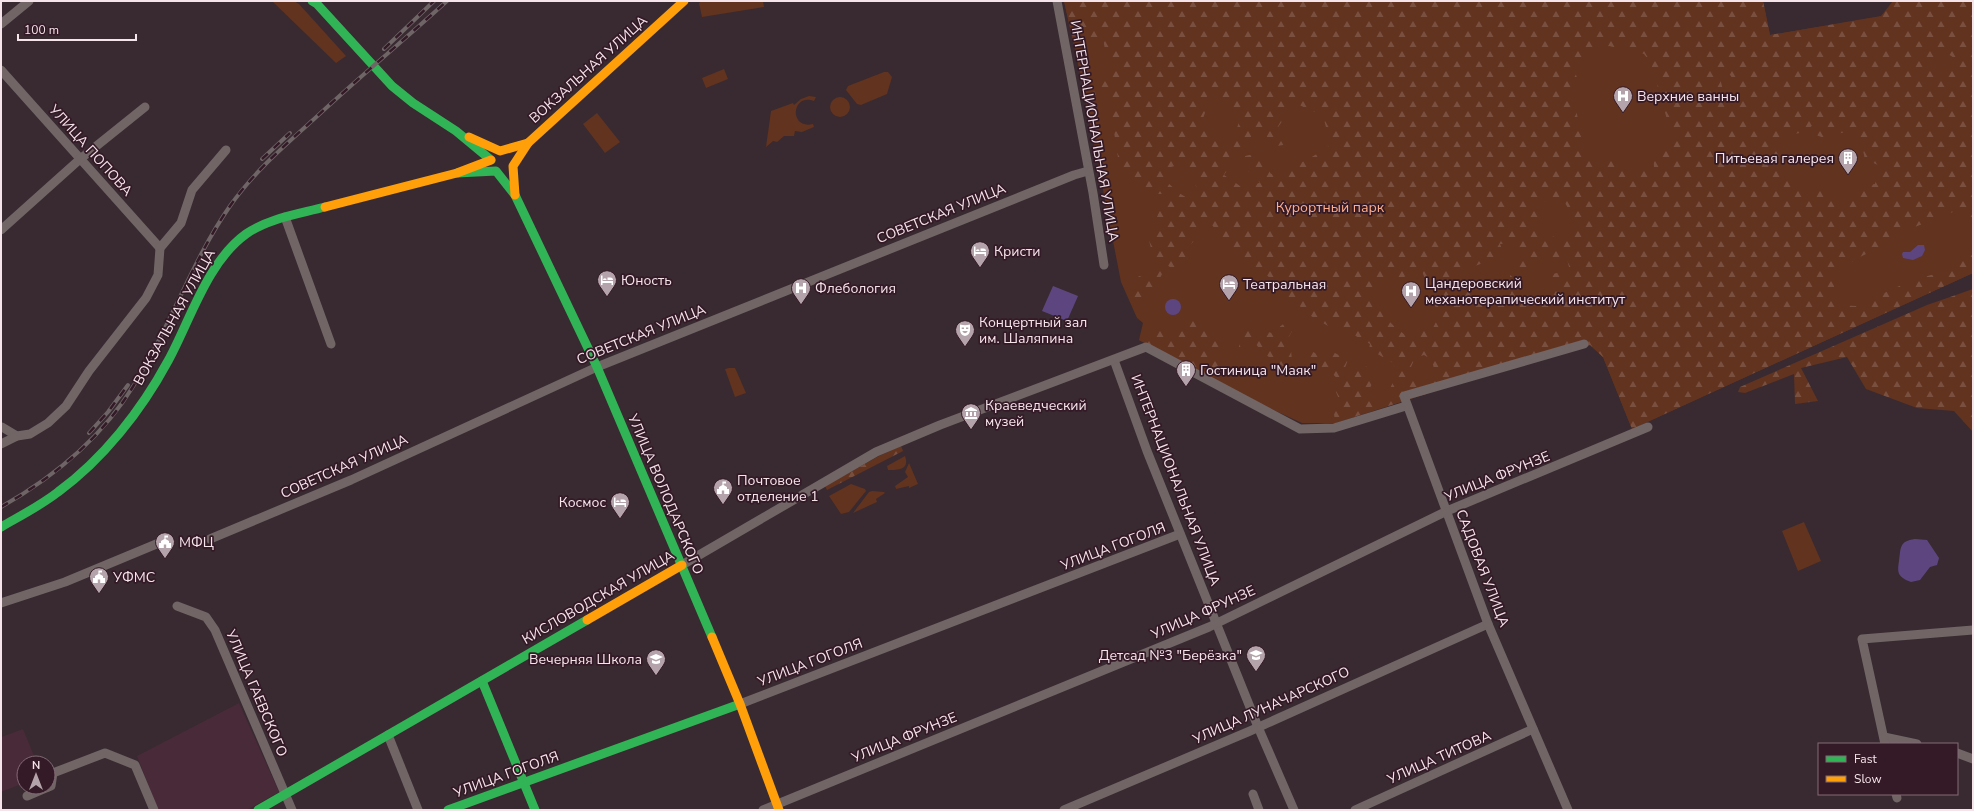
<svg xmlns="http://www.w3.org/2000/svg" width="1974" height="811" viewBox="0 0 1974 811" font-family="'Nunito Sans',sans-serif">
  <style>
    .built { fill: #492a38 }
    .green { fill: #62331f }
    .forest { fill: url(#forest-firs); fill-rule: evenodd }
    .water { fill: #5d467f }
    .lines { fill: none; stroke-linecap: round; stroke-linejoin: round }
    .street { stroke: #716566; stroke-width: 9 }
    .fast { stroke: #30b455; stroke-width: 9 }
    .slow { stroke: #ff9f0a; stroke-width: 9 }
    .rail-casing { stroke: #6f6567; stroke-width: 4 }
    .rail { stroke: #341a26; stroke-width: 2.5; stroke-dasharray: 8; stroke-linecap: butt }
    .labels { text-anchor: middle; stroke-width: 3.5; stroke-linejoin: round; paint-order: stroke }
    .street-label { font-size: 14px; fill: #f6e4eb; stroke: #341a26 }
    .poi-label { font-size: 14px; fill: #f6e4eb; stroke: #341a26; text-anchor: start }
    .park-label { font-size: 14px; fill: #fdae8c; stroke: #341a26 }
  </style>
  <defs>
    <pattern id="forest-firs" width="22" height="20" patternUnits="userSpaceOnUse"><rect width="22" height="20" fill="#62331f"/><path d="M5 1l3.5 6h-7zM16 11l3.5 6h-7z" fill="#795040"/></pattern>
  </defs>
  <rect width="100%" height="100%" fill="#382a30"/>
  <g class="built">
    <polygon points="239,703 279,792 247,810 158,810 137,756"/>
    <polygon points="23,729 37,763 24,763 24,783 1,792 1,737"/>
  </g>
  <g class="green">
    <polygon points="272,1 294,1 299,4 346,56 336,63"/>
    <polygon points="702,1 763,1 764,7 702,17 699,3"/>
    <polygon points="1064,1 1763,1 1770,35 1973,1 1973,273 1632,429 1603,357 1590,345 1454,385 1335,423 1302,423 1249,399 1139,340 1143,323 1137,318 1121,282 1082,82"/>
    <polygon points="724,69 728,79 706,88 702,78"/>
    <polygon points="884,72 888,72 892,77 887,94 861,105 857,104 846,90 848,86"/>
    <path d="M809,96L816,97L814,101C791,93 789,130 813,124L814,127L802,132L795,131L794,136H784L777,142L773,141L766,147L771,111L793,103L794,105L801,99Z"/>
    <circle cx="840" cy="107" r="10"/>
    <polygon points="597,113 620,142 605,153 583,124"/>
    <polygon points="729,368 735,368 736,370 746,393 735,397 725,369"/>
    <path d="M905,456C910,470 898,470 888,470L887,466Z"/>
    <polygon points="909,463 918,484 909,488 909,486 896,489 895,486 908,477 905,472"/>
    <polygon points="851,484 865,489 866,491 849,512 841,514 829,496"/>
    <polygon points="872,491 884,492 885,493 876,499 877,502 853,513 869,492"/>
    <polygon points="1804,522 1821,561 1798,571 1782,531"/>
  </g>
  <g class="forest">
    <path d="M1064,1H1763L1770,35L1881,16L1893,1H1973V218L1953,212L1897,234L1876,249L1856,259L1833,276L1836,305L1856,306L1908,282L1941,272L1973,254V273L1632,429L1603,357L1590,345L1454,385L1335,423L1334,413L1341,404L1336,392L1338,379L1327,369L1306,363L1301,355L1304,347L1328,360L1333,352L1348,360L1344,370L1355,375L1361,364L1373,370L1376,377L1367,393L1383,403L1397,374L1393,363L1369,349L1370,344L1338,326L1335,330L1311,316L1304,308L1288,302L1276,282L1221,243L1213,226L1205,222L1203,232L1188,247L1187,263L1176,271L1167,265L1149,298L1133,297L1135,282L1139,276L1151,280L1154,270L1153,257L1149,240L1165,194H1148L1121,177L1108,93L1089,96L1090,85L1109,69L1103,39L1072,36ZM1609,46L1644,54L1651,63L1672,137L1671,143L1653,149L1654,167L1628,172L1616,159L1594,163L1584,154L1573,91L1577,78L1573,65L1587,53ZM1948,54L1959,61L1951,70L1946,68L1937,70L1930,62L1939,55L1943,56ZM1724,74H1729C1735,79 1738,93 1736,100L1732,102L1725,99L1720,78ZM1208,86L1226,102L1240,119L1234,137L1221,145L1202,121L1209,102L1205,88ZM1295,103L1323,116L1326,127L1328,147L1307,160L1271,174L1258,153L1245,156L1247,170L1260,183L1240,186L1224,175L1258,127H1263L1271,147L1289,144L1276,130ZM1813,125L1816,135L1827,139L1836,134L1858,130L1865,159L1880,166L1875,184L1856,187L1851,198L1833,197L1826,189L1800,194L1795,178L1781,167L1782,151L1786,136L1804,132ZM1179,165L1193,173L1198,196L1192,201L1179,193L1167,182V168ZM1562,198L1573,216L1571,222L1572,228L1564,239L1541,234V215L1530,204ZM1515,243L1521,252L1507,265L1515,274L1527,272L1536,261L1567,259L1570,271L1551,274L1550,286L1540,298L1520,299L1518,282L1510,275L1511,294L1498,301L1484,293L1475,297L1469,280L1463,279L1461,271L1486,262L1506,260L1500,244ZM1422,271L1439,316L1433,328L1404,334C1386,321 1378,309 1373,287ZM1424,355L1432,360L1434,369C1431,378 1424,380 1415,375L1411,367L1415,358Z"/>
    <polygon points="1973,289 1973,432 1954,411 1917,408 1866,389 1847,357 1801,368 1818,401 1795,404 1794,374 1745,393 1738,392 1740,387 1927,305"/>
    <polygon points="1186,318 1203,323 1211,330 1221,346 1219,371 1216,381 1139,340 1152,330 1179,333 1188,326"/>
    <polygon points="1298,320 1284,346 1291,350 1292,361 1284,367 1263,353 1255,343 1239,348 1239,342 1232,328 1261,330 1272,333 1287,321"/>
    <polygon points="901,446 903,451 827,490 825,486 879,456"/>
  </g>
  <g class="water">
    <polygon points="1918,245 1924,245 1925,250 1922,256 1913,260 1903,258 1902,254 1903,252 1910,252"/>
    <polygon points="1053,286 1078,296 1067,321 1042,311"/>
    <circle cx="1173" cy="307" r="8"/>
    <path d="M1915,539L1927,540L1939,558L1937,565L1930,567L1920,580L1911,582C1898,577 1897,573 1899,561C1901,548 1899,541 1915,539Z"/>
  </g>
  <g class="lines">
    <g class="street">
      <polyline points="1057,1 1093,193 1104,265"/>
      <polyline points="1,24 29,1"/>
      <polyline points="1,70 160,248"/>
      <polyline points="285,217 331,344"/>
      <polyline points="1,230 79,160 145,107"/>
      <polyline points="1114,360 1147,451 1258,727 1294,810"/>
      <polyline points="2,427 17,436"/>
      <polyline points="1,444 17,436 30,434 48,423 66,406 89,371 146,298 158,275 160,248 181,223 192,190 226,150"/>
      <polyline points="210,539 351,480 597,367 1074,175 1088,171"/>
      <polyline points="682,565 876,452 940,425 1146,347 1300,429 1334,428 1406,406"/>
      <polyline points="1,603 65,582 166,540"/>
      <polyline points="177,606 206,617 215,630 292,810"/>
      <polyline points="740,704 1180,534"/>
      <polyline points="388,735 418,810"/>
      <polyline points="1884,737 1917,744"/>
      <polyline points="1885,744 1862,639 1973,630"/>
      <polyline points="1957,753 1973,759"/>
      <polyline points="48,787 51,786 53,773 105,753 135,765 154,810"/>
      <polyline points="1253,794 1259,810"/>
      <polyline points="1896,794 1897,798"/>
      <polyline points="27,796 48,787"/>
      <polyline points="763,810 1209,627 1447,511 1648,427"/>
      <polyline points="1064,810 1250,731 1488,624"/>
      <polyline points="1355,810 1533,729"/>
      <polyline points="1568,810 1488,624 1404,396 1584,344"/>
    </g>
    <g class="fast">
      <polyline points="312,1 317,4 392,86 413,103 456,131 491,160"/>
      <polyline points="457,173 496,171 515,195 597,367 712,637"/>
      <path d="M1,527C20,516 40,506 58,492C103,459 141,411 168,361C190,321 207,262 246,234C269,218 299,214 325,207"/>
      <polyline points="482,681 535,810"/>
      <polyline points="258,810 587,620"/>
      <polyline points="448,810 740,704"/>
    </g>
    <g class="slow">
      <polyline points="469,137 500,151 528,143"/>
      <polyline points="515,195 513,166 528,143 684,1"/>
      <polyline points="325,207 457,173 491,160"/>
      <polyline points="587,620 682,565"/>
      <polyline points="712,637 740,704 779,810"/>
    </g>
    <defs>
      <g id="rail">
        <polyline points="384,49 434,1"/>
        <polyline points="262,159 290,133"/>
        <polyline points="89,433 108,412 128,385"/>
        <path d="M1,507C54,477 102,438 134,385C170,328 191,262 230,206C253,173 284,146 313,120C357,79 403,41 447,1"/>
      </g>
    </defs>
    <use href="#rail" class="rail-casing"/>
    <use href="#rail" class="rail"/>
  </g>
  <defs>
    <symbol id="hospital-pin" viewBox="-11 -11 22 30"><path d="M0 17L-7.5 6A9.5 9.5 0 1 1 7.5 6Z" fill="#b4a3aa" stroke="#341a26"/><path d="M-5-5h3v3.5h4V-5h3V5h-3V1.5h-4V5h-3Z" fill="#fff"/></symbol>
    <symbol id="building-pin" viewBox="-11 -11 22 30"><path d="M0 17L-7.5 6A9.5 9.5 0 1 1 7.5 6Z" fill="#b4a3aa" stroke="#341a26"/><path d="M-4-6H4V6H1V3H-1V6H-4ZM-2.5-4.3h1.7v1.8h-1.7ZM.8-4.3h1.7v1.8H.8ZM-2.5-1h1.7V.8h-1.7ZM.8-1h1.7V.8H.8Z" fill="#fff"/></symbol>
    <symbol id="hotel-pin" viewBox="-11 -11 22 30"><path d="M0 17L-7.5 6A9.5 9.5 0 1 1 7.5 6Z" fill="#b4a3aa" stroke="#341a26"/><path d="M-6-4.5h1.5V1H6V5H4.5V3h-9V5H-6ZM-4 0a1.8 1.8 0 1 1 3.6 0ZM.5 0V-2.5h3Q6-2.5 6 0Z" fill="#fff"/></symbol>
    <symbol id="theatre-pin" viewBox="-11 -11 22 30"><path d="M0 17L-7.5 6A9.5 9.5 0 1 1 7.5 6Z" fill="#b4a3aa" stroke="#341a26"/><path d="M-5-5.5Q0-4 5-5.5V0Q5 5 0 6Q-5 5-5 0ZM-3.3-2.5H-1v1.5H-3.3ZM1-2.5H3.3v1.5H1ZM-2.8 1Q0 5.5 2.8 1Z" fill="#fff"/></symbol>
    <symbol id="museum-pin" viewBox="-11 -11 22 30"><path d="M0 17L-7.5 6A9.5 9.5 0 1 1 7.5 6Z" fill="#b4a3aa" stroke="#341a26"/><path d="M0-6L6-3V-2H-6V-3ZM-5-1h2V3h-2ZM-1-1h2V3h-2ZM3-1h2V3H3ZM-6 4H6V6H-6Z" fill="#fff"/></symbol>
    <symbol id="civic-pin" viewBox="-11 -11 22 30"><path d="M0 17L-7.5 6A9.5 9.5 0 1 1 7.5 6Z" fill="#b4a3aa" stroke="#341a26"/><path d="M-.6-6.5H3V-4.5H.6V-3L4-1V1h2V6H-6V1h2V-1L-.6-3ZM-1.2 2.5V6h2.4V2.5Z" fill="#fff"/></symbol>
    <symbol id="school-pin" viewBox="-11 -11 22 30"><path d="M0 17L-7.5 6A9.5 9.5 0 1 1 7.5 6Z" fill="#b4a3aa" stroke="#341a26"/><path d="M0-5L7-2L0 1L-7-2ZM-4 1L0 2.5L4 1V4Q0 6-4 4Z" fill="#fff"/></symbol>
  </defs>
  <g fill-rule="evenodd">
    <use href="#hospital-pin" x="1612" y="85" width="22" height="30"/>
    <use href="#building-pin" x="1837" y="147" width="22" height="30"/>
    <use href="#hotel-pin" x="969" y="240" width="22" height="30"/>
    <use href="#hotel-pin" x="596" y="269" width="22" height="30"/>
    <use href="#hotel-pin" x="1218" y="273" width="22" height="30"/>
    <use href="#hospital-pin" x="790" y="277" width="22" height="30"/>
    <use href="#hospital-pin" x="1400" y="280" width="22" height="30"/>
    <use href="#theatre-pin" x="954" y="319" width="22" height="30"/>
    <use href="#building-pin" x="1175" y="359" width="22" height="30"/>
    <use href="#museum-pin" x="960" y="402" width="22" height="30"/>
    <use href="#civic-pin" x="712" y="477" width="22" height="30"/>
    <use href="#hotel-pin" x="609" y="491" width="22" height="30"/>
    <use href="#civic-pin" x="154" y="531" width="22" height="30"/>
    <use href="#civic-pin" x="88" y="566" width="22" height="30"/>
    <use href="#school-pin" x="1245" y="644" width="22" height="30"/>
    <use href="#school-pin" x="645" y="648" width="22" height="30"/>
  </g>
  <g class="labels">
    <g class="street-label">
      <text transform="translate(588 69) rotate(-42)" y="5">ВОКЗАЛЬНАЯ УЛИЦА</text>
      <text transform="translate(1095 131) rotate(80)" y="5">ИНТЕРНАЦИОНАЛЬНАЯ УЛИЦА</text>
      <text transform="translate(91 150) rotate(48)" y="5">УЛИЦА ПОПОВА</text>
      <text transform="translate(941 213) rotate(-22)" y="5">СОВЕТСКАЯ УЛИЦА</text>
      <text transform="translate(174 317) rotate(-61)" y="5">ВОКЗАЛЬНАЯ УЛИЦА</text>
      <text transform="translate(641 334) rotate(-22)" y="5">СОВЕТСКАЯ УЛИЦА</text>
      <text transform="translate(344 466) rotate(-24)" y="5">СОВЕТСКАЯ УЛИЦА</text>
      <text transform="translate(1497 476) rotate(-22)" y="5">УЛИЦА ФРУНЗЕ</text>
      <text transform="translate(1176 480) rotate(69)" y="5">ИНТЕРНАЦИОНАЛЬНАЯ УЛИЦА</text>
      <text transform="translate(666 494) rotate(67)" y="5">УЛИЦА ВОЛОДАРСКОГО</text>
      <text transform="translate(1113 546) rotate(-21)" y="5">УЛИЦА ГОГОЛЯ</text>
      <text transform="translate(1483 568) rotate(69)" y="5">САДОВАЯ УЛИЦА</text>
      <text transform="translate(598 597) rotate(-30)" y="5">КИСЛОВОДСКАЯ УЛИЦА</text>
      <text transform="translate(1203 612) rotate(-24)" y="5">УЛИЦА ФРУНЗЕ</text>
      <text transform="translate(810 662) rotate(-21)" y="5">УЛИЦА ГОГОЛЯ</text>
      <text transform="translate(257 693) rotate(67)" y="5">УЛИЦА ГАЕВСКОГО</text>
      <text transform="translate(1271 705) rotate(-24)" y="5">УЛИЦА ЛУНАЧАРСКОГО</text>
      <text transform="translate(904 737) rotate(-22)" y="5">УЛИЦА ФРУНЗЕ</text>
      <text transform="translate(1439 757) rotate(-24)" y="5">УЛИЦА ТИТОВА</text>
      <text transform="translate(506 774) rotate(-20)" y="5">УЛИЦА ГОГОЛЯ</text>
    </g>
    <g class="poi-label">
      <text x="1637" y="101">Верхние ванны</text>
      <text x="1834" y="163" text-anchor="end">Питьевая галерея</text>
      <text x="994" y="256">Кристи</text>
      <text x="621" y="285">Юность</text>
      <text x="1425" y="288">Цандеровский<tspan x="1425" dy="16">механотерапический институт</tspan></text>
      <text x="1243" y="289">Театральная</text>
      <text x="815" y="293">Флебология</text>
      <text x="979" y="327">Концертный зал<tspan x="979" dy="16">им. Шаляпина</tspan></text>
      <text x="1200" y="375">Гостиница "Маяк"</text>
      <text x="985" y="410">Краеведческий<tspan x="985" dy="16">музей</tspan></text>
      <text x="737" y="485">Почтовое<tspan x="737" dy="16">отделение 1</tspan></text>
      <text x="606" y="507" text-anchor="end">Космос</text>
      <text x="179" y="547">МФЦ</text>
      <text x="113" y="582">УФМС</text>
      <text x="1242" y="660" text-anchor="end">Детсад №3 "Берёзка"</text>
      <text x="642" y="664" text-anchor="end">Вечерняя Школа</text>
    </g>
    <g class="park-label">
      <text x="1330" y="212">Курортный парк</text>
    </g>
  </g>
  <rect width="1974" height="811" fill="none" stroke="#f6e4eb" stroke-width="4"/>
  <rect x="1818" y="743" width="140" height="52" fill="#341a26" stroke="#826b75"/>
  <rect x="1826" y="756" width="20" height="6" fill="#30b455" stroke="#826b75"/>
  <text x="1854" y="763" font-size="12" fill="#f6e4eb">Fast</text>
  <rect x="1826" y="776" width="20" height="6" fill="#ff9f0a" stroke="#826b75"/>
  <text x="1854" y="783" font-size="12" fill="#f6e4eb">Slow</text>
  <g transform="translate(36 775)"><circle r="19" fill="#341a26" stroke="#826b75"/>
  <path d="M0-3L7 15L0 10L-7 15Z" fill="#b4a3aa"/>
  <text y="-6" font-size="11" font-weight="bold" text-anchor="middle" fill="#f6e4eb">N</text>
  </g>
  <path d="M18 34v6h118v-6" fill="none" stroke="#f6e4eb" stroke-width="2"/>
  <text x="24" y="34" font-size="12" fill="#f6e4eb" stroke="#341a26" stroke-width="3" paint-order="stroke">100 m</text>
</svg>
